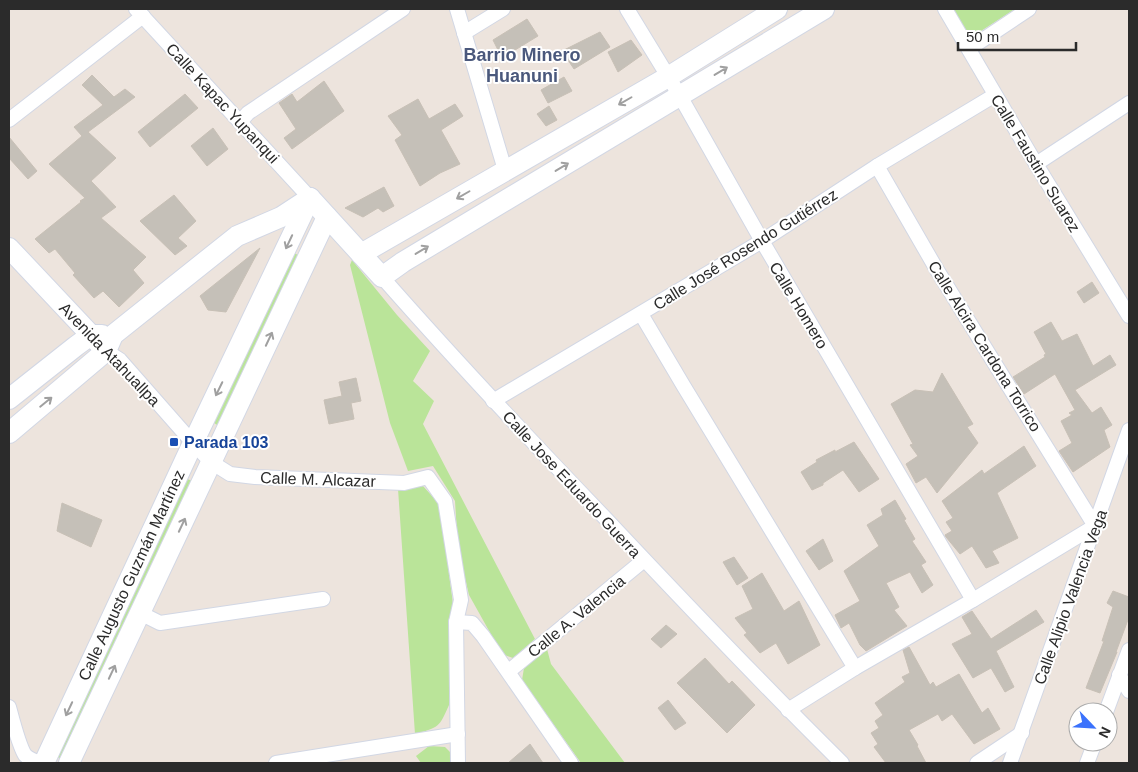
<svg xmlns="http://www.w3.org/2000/svg" width="1138" height="772" viewBox="0 0 1138 772" font-family="Helvetica,sans-serif">
  <style>
    .green { fill: #bae499 }
    .building { fill: #c5c0b8; stroke: #c8c0b6 }
    .lines { fill: none; stroke-linecap: round; stroke-linejoin: round }
    .street-casing { stroke: #d2d7e4; stroke-width: 16 }
    .secondary-casing { stroke: #d2d7e4; stroke-width: 22 }
    .street { stroke: #fff; stroke-width: 14 }
    .secondary { stroke: #fff; stroke-width: 20 }
    .oneway { stroke: #a0a0a0 }
    .transit-dot { fill: #1a4fb4; stroke: #fff; stroke-width: 2 }
    .labels { text-anchor: middle; stroke-width: 4; stroke-linejoin: round; paint-order: stroke }
    .street-label { font-size: 16px; fill: #2b2b2b; stroke: #fff }
    .transit-label { font-size: 16px; font-weight: bold; fill: #164399; stroke: #fff; text-anchor: start }
    .neighbourhood-label { font-size: 18px; font-weight: bold; fill: #4a587c; stroke: #fff }
  </style>
  <rect width="100%" height="100%" fill="#ede4dd"/>
  <g class="green">
    <polygon points="953,9 1015,9 981,31 973,33 968,32 965,29"/>
    <polygon points="294,253 300,256 219,426 214,423"/>
    <polygon points="352,260 397,315 430,351 413,381 434,401 423,424 535,639 513,658 502,654 469,595 458,548 455,501 433,466 408,471 390,423 350,265"/>
    <polygon points="187,479 193,481 63,760 57,757"/>
    <path d="M423,486L440,505L453,604L449,705C439,728 439,727 415,734L398,489L412,488Z"/>
    <polygon points="547,649 551,664 625,763 581,763 522,680 524,668"/>
    <polygon points="429,746 445,747 453,755 453,763 421,763 416,756"/>
  </g>
  <g class="building">
    <polygon points="527,19 538,36 502,58 493,40"/>
    <polygon points="600,32 610,47 574,69 562,51"/>
    <polygon points="631,40 642,55 618,72 608,52"/>
    <polygon points="92,75 114,97 125,89 135,97 88,132 116,158 91,181 116,207 101,218 146,257 133,270 144,283 119,307 103,291 94,298 73,275 75,273 55,249 49,253 35,239 81,202 80,201 85,198 49,164 82,136 74,127 103,105 82,85"/>
    <polygon points="564,77 572,91 548,103 541,90"/>
    <polygon points="324,81 344,111 292,149 284,138 296,129 279,103 292,94 297,102"/>
    <polygon points="185,94 198,108 150,147 138,132"/>
    <polygon points="418,99 429,119 455,104 463,116 441,130 460,164 440,173 420,186 395,140 402,135 388,116"/>
    <polygon points="549,106 557,120 546,126 537,114"/>
    <polygon points="213,128 228,149 207,166 191,146"/>
    <polygon points="9,137 37,171 28,179 9,158"/>
    <polygon points="384,187 394,206 383,212 378,208 363,217 345,208"/>
    <polygon points="174,195 196,221 178,238 187,246 175,255 140,221"/>
    <polygon points="260,248 226,312 208,310 200,296"/>
    <polygon points="1092,282 1099,293 1084,303 1077,292"/>
    <polygon points="1051,322 1062,341 1077,334 1093,366 1110,355 1116,365 1075,390 1092,413 1101,407 1112,425 1104,430 1110,447 1073,472 1059,451 1072,443 1061,421 1072,415 1069,413 1075,410 1055,374 1024,394 1013,377 1045,357 1044,355 1046,354 1034,332"/>
    <polygon points="942,373 973,424 967,427 978,443 937,493 926,477 916,483 906,464 918,456 910,445 913,444 891,404 915,390 933,392"/>
    <polygon points="356,378 361,401 351,403 354,419 329,424 324,400 342,396 339,382"/>
    <polygon points="854,442 879,479 859,492 843,470 823,483 823,485 812,490 801,472 817,462 816,460 835,450 835,452"/>
    <polygon points="1024,446 1036,466 997,493 1018,538 992,551 999,563 986,568 972,546 960,554 946,537 945,535 952,531 946,522 953,518 942,501 982,470 984,474"/>
    <polygon points="895,500 906,519 904,520 915,539 912,541 926,562 921,565 933,585 922,593 910,572 886,583 899,607 894,610 907,626 866,651 860,645 849,623 841,628 835,615 860,601 844,571 879,546 867,525 883,515 881,509"/>
    <polygon points="62,503 102,520 91,547 57,531"/>
    <polygon points="823,539 833,561 819,570 806,551"/>
    <polygon points="734,557 748,578 737,585 723,562"/>
    <polygon points="762,573 784,611 799,601 820,645 788,664 776,643 760,653 744,635 747,633 735,618 753,609 742,586"/>
    <polygon points="1113,591 1129,597 1129,617 1116,652 1117,652 1100,693 1086,688 1104,641 1102,641 1113,607 1107,603"/>
    <polygon points="1036,610 1044,622 996,651 1014,687 1005,692 991,668 973,678 952,644 972,634 962,617 972,611 991,639"/>
    <polygon points="666,625 677,634 661,648 651,639"/>
    <polygon points="909,647 930,685 933,682 936,687 959,674 982,713 988,708 1000,729 974,744 952,714 942,721 938,714 909,730 918,745 917,746 926,763 886,763 874,747 878,744 871,733 879,728 875,721 883,715 875,703 905,682 902,677 910,673 903,650"/>
    <polygon points="705,658 729,684 732,681 755,705 727,733 677,683"/>
    <polygon points="668,700 686,723 675,730 658,708"/>
    <polygon points="530,744 543,763 508,763"/>
  </g>
  <g class="lines">
    <defs>
      <g id="street">
        <polyline points="136,9 310,198"/>
        <polyline points="457,9 505,170"/>
        <polyline points="627,9 680,96 762,241 973,600"/>
        <polyline points="945,9 1036,164 1129,316"/>
        <polyline points="464,33 503,9"/>
        <polyline points="969,49 1029,9"/>
        <polyline points="9,120 143,16"/>
        <polyline points="240,122 248,113 403,9"/>
        <polyline points="1036,164 1129,103"/>
        <polyline points="877,166 937,270 1095,526"/>
        <path d="M382,277C455,360 531,441 608,521C685,603 762,684 842,763"/>
        <polyline points="641,314 683,385 855,668"/>
        <polyline points="106,351 120,360 193,443 211,462 230,474 255,477 404,483 428,477 445,501 461,600 456,622 458,763"/>
        <polyline points="493,401 762,241 877,166 995,95"/>
        <polyline points="140,613 160,623 323,599"/>
        <polyline points="456,622 472,623 483,636 571,763"/>
        <polyline points="509,671 644,560"/>
        <polyline points="1119,675 1129,691"/>
        <path d="M9,707C12,718 19,746 25,755C29,759 34,761 40,763"/>
        <polyline points="788,710 855,668 973,600 1095,526"/>
        <polyline points="1106,712 1129,650"/>
        <polyline points="276,763 458,734"/>
        <polyline points="977,763 1022,733"/>
        <polyline points="1010,763 1129,430"/>
        <polyline points="1087,763 1095,742"/>
      </g>
      <g id="secondary">
        <polyline points="310,198 382,277 403,262 824,9"/>
        <polyline points="9,248 106,351"/>
        <polyline points="361,254 668,77 777,9"/>
        <polyline points="9,399 76,346 91,335 102,335"/>
        <polyline points="9,433 106,351 113,335 237,236 281,217 310,198"/>
        <polyline points="44,763 193,443 310,198"/>
        <polyline points="69,763 327,217"/>
      </g>
    </defs>
    <use href="#street" class="street-casing"/>
    <use href="#secondary" class="secondary-casing"/>
    <use href="#street" class="street"/>
    <use href="#secondary" class="secondary"/>
  </g>
  <defs><path id="oneway-shaft" d="M-6 0H5M1.5-3L5.5 0L1.5 3" fill="none" stroke-width="1.6" stroke-linecap="round" stroke-linejoin="round" transform="scale(1.25)"/></defs>
  <g class="oneway">
    <use href="#oneway-shaft" transform="translate(721 71) rotate(-31)"/>
    <use href="#oneway-shaft" transform="translate(625 101) rotate(150)"/>
    <use href="#oneway-shaft" transform="translate(562 167) rotate(-31)"/>
    <use href="#oneway-shaft" transform="translate(463 195) rotate(150)"/>
    <use href="#oneway-shaft" transform="translate(289 242) rotate(115)"/>
    <use href="#oneway-shaft" transform="translate(422 250) rotate(-31)"/>
    <use href="#oneway-shaft" transform="translate(269 339) rotate(-65)"/>
    <use href="#oneway-shaft" transform="translate(219 389) rotate(116)"/>
    <use href="#oneway-shaft" transform="translate(46 402) rotate(-39)"/>
    <use href="#oneway-shaft" transform="translate(182 525) rotate(-65)"/>
    <use href="#oneway-shaft" transform="translate(112 672) rotate(-65)"/>
    <use href="#oneway-shaft" transform="translate(69 709) rotate(115)"/>
  </g>
  <rect class="transit-dot" x="169" y="437" width="10" height="10" rx="2.5"/>
  <g class="labels">
    <g class="street-label">
      <text transform="translate(223 103) rotate(47)" y="6">Calle Kapac Yupanqui</text>
      <text transform="translate(1036 163) rotate(59)" y="6">Calle Faustino Suarez</text>
      <text transform="translate(745 249) rotate(-32)" y="6">Calle José Rosendo Gutiérrez</text>
      <text transform="translate(799 305) rotate(59)" y="6">Calle Homero</text>
      <text transform="translate(985 346) rotate(58)" y="6">Calle Alcira Cardona Torrico</text>
      <text transform="translate(110 354) rotate(46)" y="6">Avenida Atahuallpa</text>
      <text transform="translate(318 479) rotate(2)" y="6">Calle M. Alcazar</text>
      <text transform="translate(572 484) rotate(47)" y="6">Calle Jose Eduardo Guerra</text>
      <text transform="translate(131 575) rotate(-65)" y="6">Calle Augusto Guzmán Martínez</text>
      <text transform="translate(1070 597) rotate(-70)" y="6">Calle Alipio Valencia Vega</text>
      <text transform="translate(576 616) rotate(-39)" y="6">Calle A. Valencia</text>
    </g>
    <g class="transit-label">
      <text x="184" y="448">Parada 103</text>
    </g>
    <g class="neighbourhood-label">
      <text x="522" y="61">Barrio Minero<tspan x="522" dy="21">Huanuni</tspan></text>
    </g>
  </g>
  <rect width="1138" height="772" fill="none" stroke="#2b2b2b" stroke-width="20"/>
  <g transform="translate(1093 727) rotate(115)"><circle r="24" fill="#ffffff" stroke="#aaaaaa"/>
  <path d="M0-4L9 19L0 12L-9 19Z" fill="#3b72fc"/>
  <text y="-8" font-size="14" font-weight="bold" text-anchor="middle" fill="#2b2b2b">N</text>
  </g>
  <path d="M958 42v8h118v-8" fill="none" stroke="#2b2b2b" stroke-width="2.5"/>
  <text x="966" y="42" font-size="15" fill="#2b2b2b" stroke="#ffffff" stroke-width="4" paint-order="stroke">50 m</text>
</svg>
